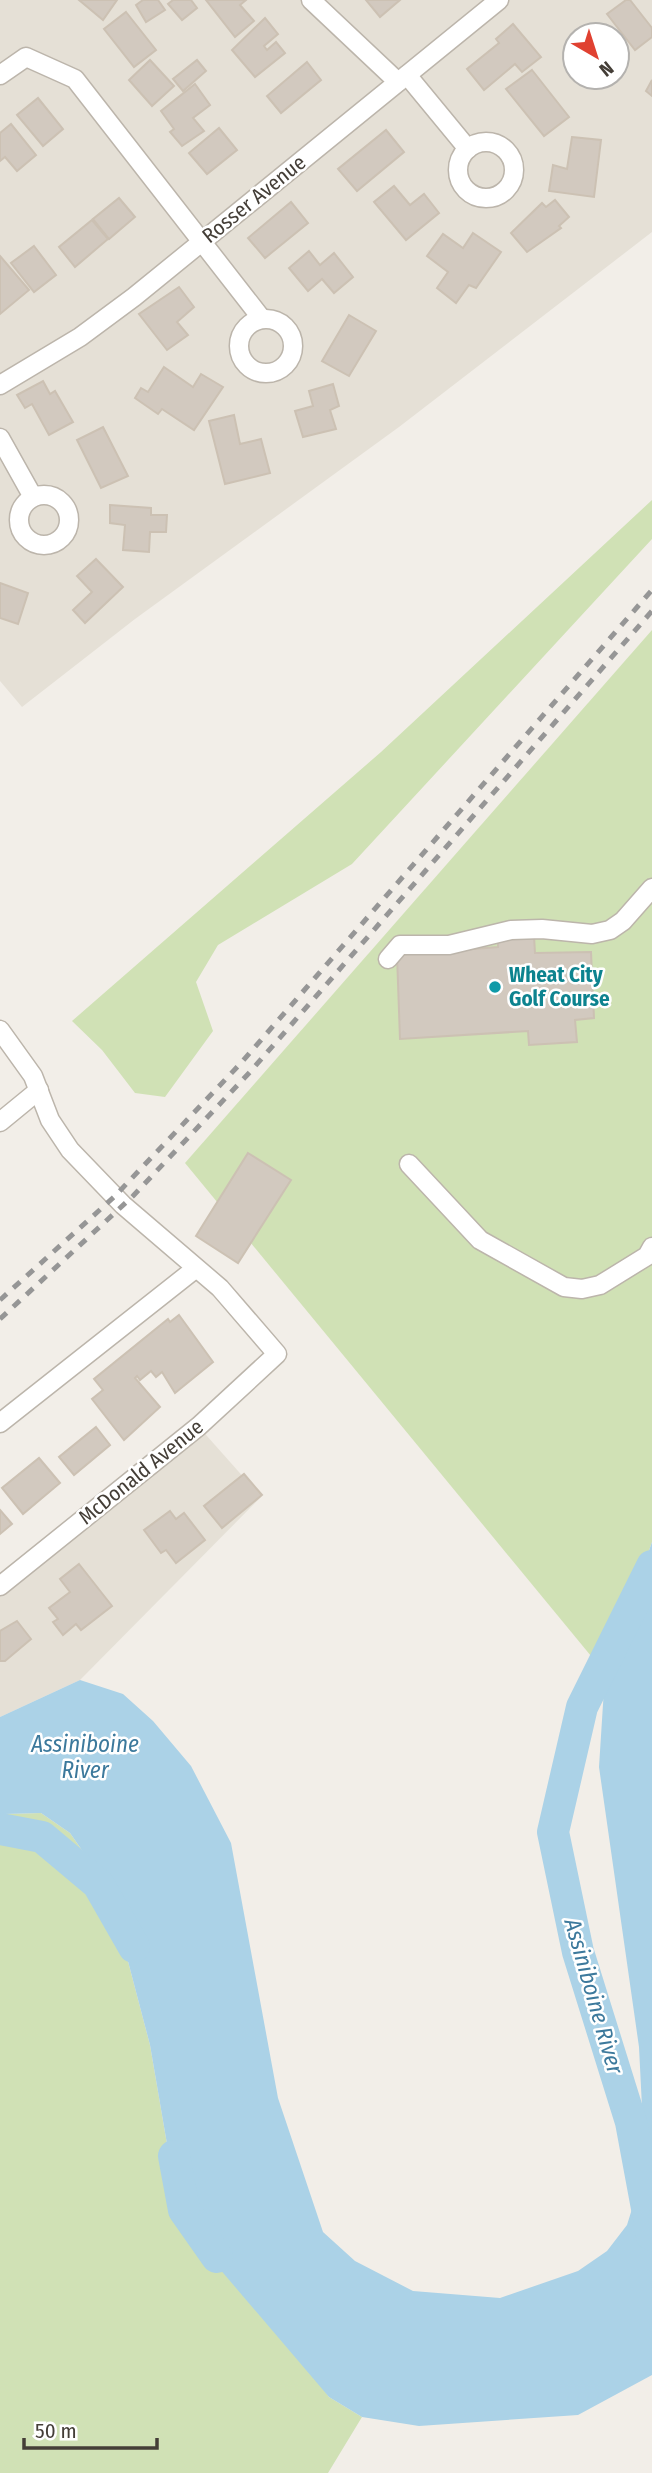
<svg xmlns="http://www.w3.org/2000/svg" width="652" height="2473" viewBox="0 0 652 2473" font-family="'Fira Sans Condensed',sans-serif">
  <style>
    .residential { fill: #e5e0d6; fill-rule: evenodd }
    .green { fill: #d0e1b5 }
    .water { fill: #abd2e7 }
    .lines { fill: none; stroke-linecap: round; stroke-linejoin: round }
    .river { stroke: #abd2e7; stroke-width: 32 }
    .building { fill: #d2c9bf; stroke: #ccc1b3; stroke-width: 2 }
    .minor-casing { stroke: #bcb5ab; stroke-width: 21 }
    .minor { stroke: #fff; stroke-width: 18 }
    .rail { stroke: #969696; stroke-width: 5; stroke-dasharray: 9 9; stroke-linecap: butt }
    .culture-dot { fill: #0f9aa8; stroke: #fff; stroke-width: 2.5 }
    .labels { text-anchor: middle; stroke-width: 5; stroke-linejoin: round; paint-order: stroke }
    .street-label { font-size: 21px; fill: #443e37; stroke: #fff }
    .culture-label { font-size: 21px; font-weight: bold; fill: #0d838f; stroke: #fff; text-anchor: start }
    .water-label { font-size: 23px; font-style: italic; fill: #3c799c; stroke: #fff }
  </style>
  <rect width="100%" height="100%" fill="#f2eee8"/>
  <g class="residential">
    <path d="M0,0H652V232L399,427L135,619L22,707L0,681ZM575,35H617V77H575Z"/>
    <polygon points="199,1427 261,1497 80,1680 0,1717 0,1587"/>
  </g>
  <g class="green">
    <polygon points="652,500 652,539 352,864 218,945 196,982 213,1031 165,1097 135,1093 102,1050 72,1021 381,752"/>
    <polygon points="652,630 652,1542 605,1673 185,1163"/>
    <polygon points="41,1813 70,1833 109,1889 150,2045 173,2179 329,2397 362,2417 328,2473 0,2473 0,1819 4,1814"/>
  </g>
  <polygon class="water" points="652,1542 652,2375 578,2415 419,2426 362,2417 329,2397 207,2254 173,2179 150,2045 109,1889 70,1833 41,1813 5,1814 0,1819 0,1717 80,1680 123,1694 153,1721 191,1766 231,1843 278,2098 323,2232 355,2261 413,2291 500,2298 578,2271 607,2251 627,2225 645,2167 639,2047 599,1767 605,1673"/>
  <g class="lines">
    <g class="river">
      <polyline points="652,1566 582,1707 553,1832 578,1952 631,2122 652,2235"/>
      <polyline points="0,1829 42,1837 98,1884 134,1947"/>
      <polyline points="174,2156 184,2210 217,2257"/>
    </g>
  </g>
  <g class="building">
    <polygon points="79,0 117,0 103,20"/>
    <polygon points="143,0 158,0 165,10 146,22 136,5"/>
    <polygon points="173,0 191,0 197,8 182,20 168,4"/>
    <polygon points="206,0 246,0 240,5 254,21 235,37"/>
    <polygon points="366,0 400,0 380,17"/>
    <polygon points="626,0 630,0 652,28 652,37 635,50 607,14"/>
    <polygon points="126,12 156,50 134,67 104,29"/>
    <polygon points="265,18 278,34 264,46 267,50 276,42 285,53 255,77 232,50"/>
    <polygon points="513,24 541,57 522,72 515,64 484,90 467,69 499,43 496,39"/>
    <polygon points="150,60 174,86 152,106 129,80"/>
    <polygon points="197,60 206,71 183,91 173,79"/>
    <polygon points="307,62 321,80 281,113 267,96"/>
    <polygon points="532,70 569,117 544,136 506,89"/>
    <polygon points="652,80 652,96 646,91"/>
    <polygon points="195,84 210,105 193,118 204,131 182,146 170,132 174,129 161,111"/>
    <polygon points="38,98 63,129 43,146 17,115"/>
    <polygon points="11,124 36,155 17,171 5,157 0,161 0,133"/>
    <polygon points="219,128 237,150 207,174 189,153"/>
    <polygon points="386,130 404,152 357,191 338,169"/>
    <polygon points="572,137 601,140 594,197 549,191 553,165 567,169"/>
    <polygon points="394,186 410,205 424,194 439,213 406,240 374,202"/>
    <polygon points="119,198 135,217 109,239 93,219"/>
    <polygon points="555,200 569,217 559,226 561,228 527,252 511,233 542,203 546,207"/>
    <polygon points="291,202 308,223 265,258 248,238"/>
    <polygon points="92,220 108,239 75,267 59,247"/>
    <polygon points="473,233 501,252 476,288 469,285 456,303 437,288 448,272 427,256 443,234 463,248"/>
    <polygon points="34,246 56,275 34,292 11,263"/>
    <polygon points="309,251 320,265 334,253 353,277 334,293 322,279 308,291 289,268"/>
    <polygon points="0,256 29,290 0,314"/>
    <polygon points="179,287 194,307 177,322 188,335 167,350 139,314"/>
    <polygon points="349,315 376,331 349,376 322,361"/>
    <polygon points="164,367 193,387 201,374 223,387 194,430 162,409 158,414 135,398 141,388 148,392"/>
    <polygon points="43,381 50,394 55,391 73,422 49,435 32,404 25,408 17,395"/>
    <polygon points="333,384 339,406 330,410 336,429 303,437 295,411 313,406 309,391"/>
    <polygon points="234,415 240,444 261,439 270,473 225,484 209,421"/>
    <polygon points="103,427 128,476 101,488 77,440"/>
    <polygon points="110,505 151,508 151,515 167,515 166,532 150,532 149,552 123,550 125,525 110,523"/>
    <polygon points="96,559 123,587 85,623 73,610 92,592 77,576"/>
    <polygon points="0,583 28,593 18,624 0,618"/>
    <polygon points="534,936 535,953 591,952 594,1018 575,1020 577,1042 529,1045 528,1031 400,1039 397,955 498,947 498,939"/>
    <polygon points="248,1153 291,1180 238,1263 196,1236"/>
    <polygon points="179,1315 213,1362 175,1393 162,1372 156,1377 151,1371 140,1380 137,1376 135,1378 160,1407 124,1440 92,1399 103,1390 94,1379 168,1319 170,1322"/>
    <polygon points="96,1427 110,1445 74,1475 59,1457"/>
    <polygon points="39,1458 60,1483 23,1514 2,1488"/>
    <polygon points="244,1474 262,1495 222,1528 204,1506"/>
    <polygon points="0,1510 12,1524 0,1534"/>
    <polygon points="170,1511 176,1519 184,1513 205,1540 176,1563 166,1550 161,1553 144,1530"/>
    <polygon points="79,1564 112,1606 81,1630 76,1624 63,1635 53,1622 58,1619 49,1608 70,1592 60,1579"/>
    <polygon points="17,1621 31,1639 5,1661 0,1661 0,1631"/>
  </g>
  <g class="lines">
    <defs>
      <g id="minor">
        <polyline points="311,0 398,82"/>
        <polyline points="0,75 26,57 75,79 262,319"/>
        <polyline points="407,75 468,149"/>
        <circle cx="486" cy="170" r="28"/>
        <circle cx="266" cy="346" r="27"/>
        <polyline points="0,385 80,337 134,297 499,0"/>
        <polyline points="0,438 33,497"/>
        <circle cx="44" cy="520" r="25"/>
        <polyline points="388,959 400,945 449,945 511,930 542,929 592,934 610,930 623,921 652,888"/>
        <polyline points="0,1030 33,1076 50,1120 70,1150 123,1205 220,1288 277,1354 199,1426 0,1586"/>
        <polyline points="0,1122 39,1090"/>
        <polyline points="409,1164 480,1240 564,1287 582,1289 600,1285 647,1256 652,1247"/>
        <polyline points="0,1423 195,1269"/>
      </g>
    </defs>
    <use href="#minor" class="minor-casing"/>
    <use href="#minor" class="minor"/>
    <g class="rail">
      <polyline points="0,1300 114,1197 241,1063 652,590"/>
      <polyline points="0,1319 133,1196 250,1072 652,611"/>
    </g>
  </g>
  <circle class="culture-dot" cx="495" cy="987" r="7"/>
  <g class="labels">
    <g class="street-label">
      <text transform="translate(254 199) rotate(-39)" y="7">Rosser Avenue</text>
      <text transform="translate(141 1472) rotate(-39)" y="7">McDonald Avenue</text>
    </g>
    <g class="culture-label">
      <text x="509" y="982">Wheat City<tspan x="509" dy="24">Golf Course</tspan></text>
    </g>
    <g class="water-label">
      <text x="85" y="1752">Assiniboine<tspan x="85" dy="26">River</tspan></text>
      <text transform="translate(594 1996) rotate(74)" y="8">Assiniboine River</text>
    </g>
  </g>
  <g transform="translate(596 56) rotate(141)"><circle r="33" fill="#ffffff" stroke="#b4b2af" stroke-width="2"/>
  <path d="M0-5L12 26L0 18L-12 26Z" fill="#e04131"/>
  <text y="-10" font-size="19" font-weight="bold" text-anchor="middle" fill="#443e37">N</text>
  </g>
  <path d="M24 2438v10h133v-10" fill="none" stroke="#443e37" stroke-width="3.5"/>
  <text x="35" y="2438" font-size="21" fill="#443e37" stroke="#ffffff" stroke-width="5" paint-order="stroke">50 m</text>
</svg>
